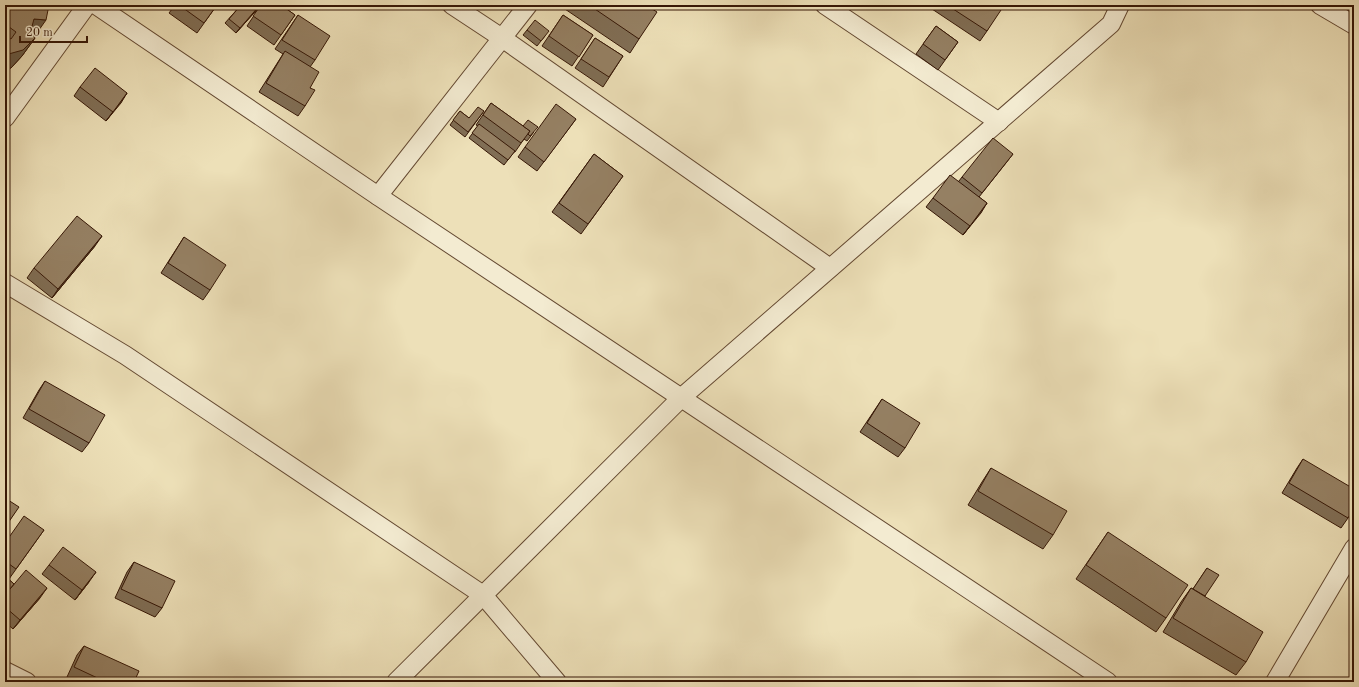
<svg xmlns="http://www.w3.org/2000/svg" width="1359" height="687" viewBox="0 0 1359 687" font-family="'Old Standard TT',serif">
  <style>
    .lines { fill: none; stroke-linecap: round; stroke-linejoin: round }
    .street-casing { stroke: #644932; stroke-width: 20 }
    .street { stroke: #f3ebd1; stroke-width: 18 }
    .wall { fill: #806e55; stroke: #361706 }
    .shaded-wall { fill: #685a45; stroke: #361706 }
    .building { fill: #958063; stroke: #361706 }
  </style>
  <rect width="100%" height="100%" fill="#ede0b8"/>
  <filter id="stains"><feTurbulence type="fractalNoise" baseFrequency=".005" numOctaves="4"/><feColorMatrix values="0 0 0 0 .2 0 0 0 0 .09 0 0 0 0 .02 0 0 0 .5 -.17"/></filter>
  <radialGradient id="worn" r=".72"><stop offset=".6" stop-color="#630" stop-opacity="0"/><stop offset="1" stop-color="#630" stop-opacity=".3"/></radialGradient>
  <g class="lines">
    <defs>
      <g id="street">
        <polyline points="96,5 378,196 1108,682"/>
        <polyline points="452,5 502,38 830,268"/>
        <polyline points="825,5 999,122"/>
        <polyline points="1320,5 1354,25"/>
        <polyline points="5,118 87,5"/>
        <polyline points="378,196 528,5"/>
        <polyline points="5,283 125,355 483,595 557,682"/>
        <polyline points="5,671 27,682"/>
        <polyline points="396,682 682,397 1111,24 1120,5"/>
        <polyline points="1275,682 1354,548"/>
      </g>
    </defs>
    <use href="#street" class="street-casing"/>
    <use href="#street" class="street"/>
  </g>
  <g class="wall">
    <polygon points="5,5 35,38 22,56 11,68 5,69"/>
    <polygon points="175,5 217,5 197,33 169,13"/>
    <polygon points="241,5 281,5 295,15 274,45 247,26 261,5 236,33 225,23"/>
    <polygon points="559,5 646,5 639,39 630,53"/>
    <polygon points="926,5 1000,5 987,31 980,41"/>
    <polygon points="298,15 315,60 310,67 310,88 305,106 298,116 259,92 283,54 275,49"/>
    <polygon points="563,15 593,35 572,66 542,46"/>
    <polygon points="936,26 958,42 938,70 916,54"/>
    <polygon points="527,30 545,36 537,46 523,35"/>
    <polygon points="595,38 623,56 603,87 575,68"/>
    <polygon points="80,87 127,93 106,121 74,96"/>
    <polygon points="491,103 523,126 534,132 527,141 524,139 515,152 514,152 504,165 469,138 478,126 476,125"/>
    <polygon points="460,111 469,118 484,111 465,137 450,125"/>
    <polygon points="576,119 537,171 518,157 525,147"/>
    <polygon points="594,154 623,176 581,234 552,212"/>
    <polygon points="1013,154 1006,163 979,197 987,203 963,235 926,207 933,198 959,181 962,177"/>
    <polygon points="184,237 210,290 203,300 161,273"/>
    <polygon points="95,246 52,298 27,278 34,268"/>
    <polygon points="45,381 89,443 82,452 23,418 39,390"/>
    <polygon points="882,399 905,448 898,457 860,432"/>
    <polygon points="1303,459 1348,518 1341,528 1282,493 1297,468"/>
    <polygon points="991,468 1053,535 1043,549 968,505 982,482"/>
    <polygon points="5,498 15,512 5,527"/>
    <polygon points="44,530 9,579 5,576 14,584 40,598 13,629 5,622 5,543"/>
    <polygon points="1108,532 1166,618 1156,632 1076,579"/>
    <polygon points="134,562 162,608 155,617 115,598 127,572"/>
    <polygon points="49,565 89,582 75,600 42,574"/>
    <polygon points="1207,568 1205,597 1246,662 1236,675 1163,632 1181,602 1191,588 1193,589"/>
    <polygon points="84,646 134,682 79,682 67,677 77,655"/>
  </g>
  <g class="shaded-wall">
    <polygon points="260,5 261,5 236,33 240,28"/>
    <polygon points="34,19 46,20 34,37 21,37"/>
    <polygon points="35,38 22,56 11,68 5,69 5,55"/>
    <polygon points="127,93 121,103 106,121 113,112"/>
    <polygon points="987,203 981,213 963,235 970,226"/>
    <polygon points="102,236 95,246 52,298 58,289"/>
    <polygon points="96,572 89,582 75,600 82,590"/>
    <polygon points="47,588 40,598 13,629 20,620"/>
  </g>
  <g class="building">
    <polygon points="5,5 49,5 46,20 34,19 31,30 35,38 23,50 5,55 5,36 11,39 16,32 5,24"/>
    <polygon points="179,5 217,5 204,23"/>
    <polygon points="241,5 260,5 240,28 229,19"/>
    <polygon points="261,5 281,5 295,15 281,35 253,16"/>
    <polygon points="589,5 646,5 657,12 639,39"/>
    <polygon points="947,5 1000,5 1003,7 987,31"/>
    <polygon points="298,15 330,36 315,60 282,40"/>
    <polygon points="563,15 593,35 579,57 549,36"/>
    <polygon points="535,20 549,31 541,41 527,30"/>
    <polygon points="936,26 958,42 945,60 923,44"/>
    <polygon points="595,38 623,56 609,77 581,59"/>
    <polygon points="285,51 319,72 310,88 315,90 305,106 266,83"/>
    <polygon points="95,68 127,93 113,112 80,87"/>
    <polygon points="491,103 530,131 521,143 483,115"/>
    <polygon points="556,104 576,119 544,162 525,147"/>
    <polygon points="478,107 484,111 468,132 453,120 460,111 469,118"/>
    <polygon points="528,120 538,127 530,136 528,134 530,131 523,126"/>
    <polygon points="479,124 515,151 508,160 472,133"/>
    <polygon points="993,138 1013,154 982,193 962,177"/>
    <polygon points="594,154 623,176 588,224 559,203"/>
    <polygon points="950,175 987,203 970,226 933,198"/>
    <polygon points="77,216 102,236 58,289 34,268"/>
    <polygon points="184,237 226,265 210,290 168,263"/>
    <polygon points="45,381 105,415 89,443 29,409"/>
    <polygon points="882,399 920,423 905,448 867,423"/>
    <polygon points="1303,459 1354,489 1354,508 1348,518 1289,483"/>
    <polygon points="991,468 1067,511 1053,535 978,491"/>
    <polygon points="5,498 19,507 8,523 5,521"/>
    <polygon points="24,516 44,530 16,569 5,561 5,543"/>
    <polygon points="1108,532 1188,585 1166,618 1086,565"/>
    <polygon points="63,547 96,572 82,590 49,565"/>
    <polygon points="134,562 175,581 162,608 121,589"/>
    <polygon points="1207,568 1219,575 1205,596 1193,589"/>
    <polygon points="26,570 47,588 20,620 5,607 5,595"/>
    <polygon points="5,576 14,584 5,595"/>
    <polygon points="1191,588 1263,632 1246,662 1173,618"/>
    <polygon points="84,646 139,671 134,682 106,682 74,667"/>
  </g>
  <rect width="1359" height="687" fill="none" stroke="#ede0b8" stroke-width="20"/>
  <rect x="6" y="6" width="1347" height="675" fill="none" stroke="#361706" stroke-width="2"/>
  <rect x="10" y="10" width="1339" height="667" fill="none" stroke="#361706"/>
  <path d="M20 36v6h67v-6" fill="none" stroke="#361706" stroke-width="2"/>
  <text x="26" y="36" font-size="12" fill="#361706" stroke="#f3ebd1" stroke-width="3" paint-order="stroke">20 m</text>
  <rect width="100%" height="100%" filter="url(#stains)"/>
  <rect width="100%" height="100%" fill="url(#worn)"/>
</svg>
